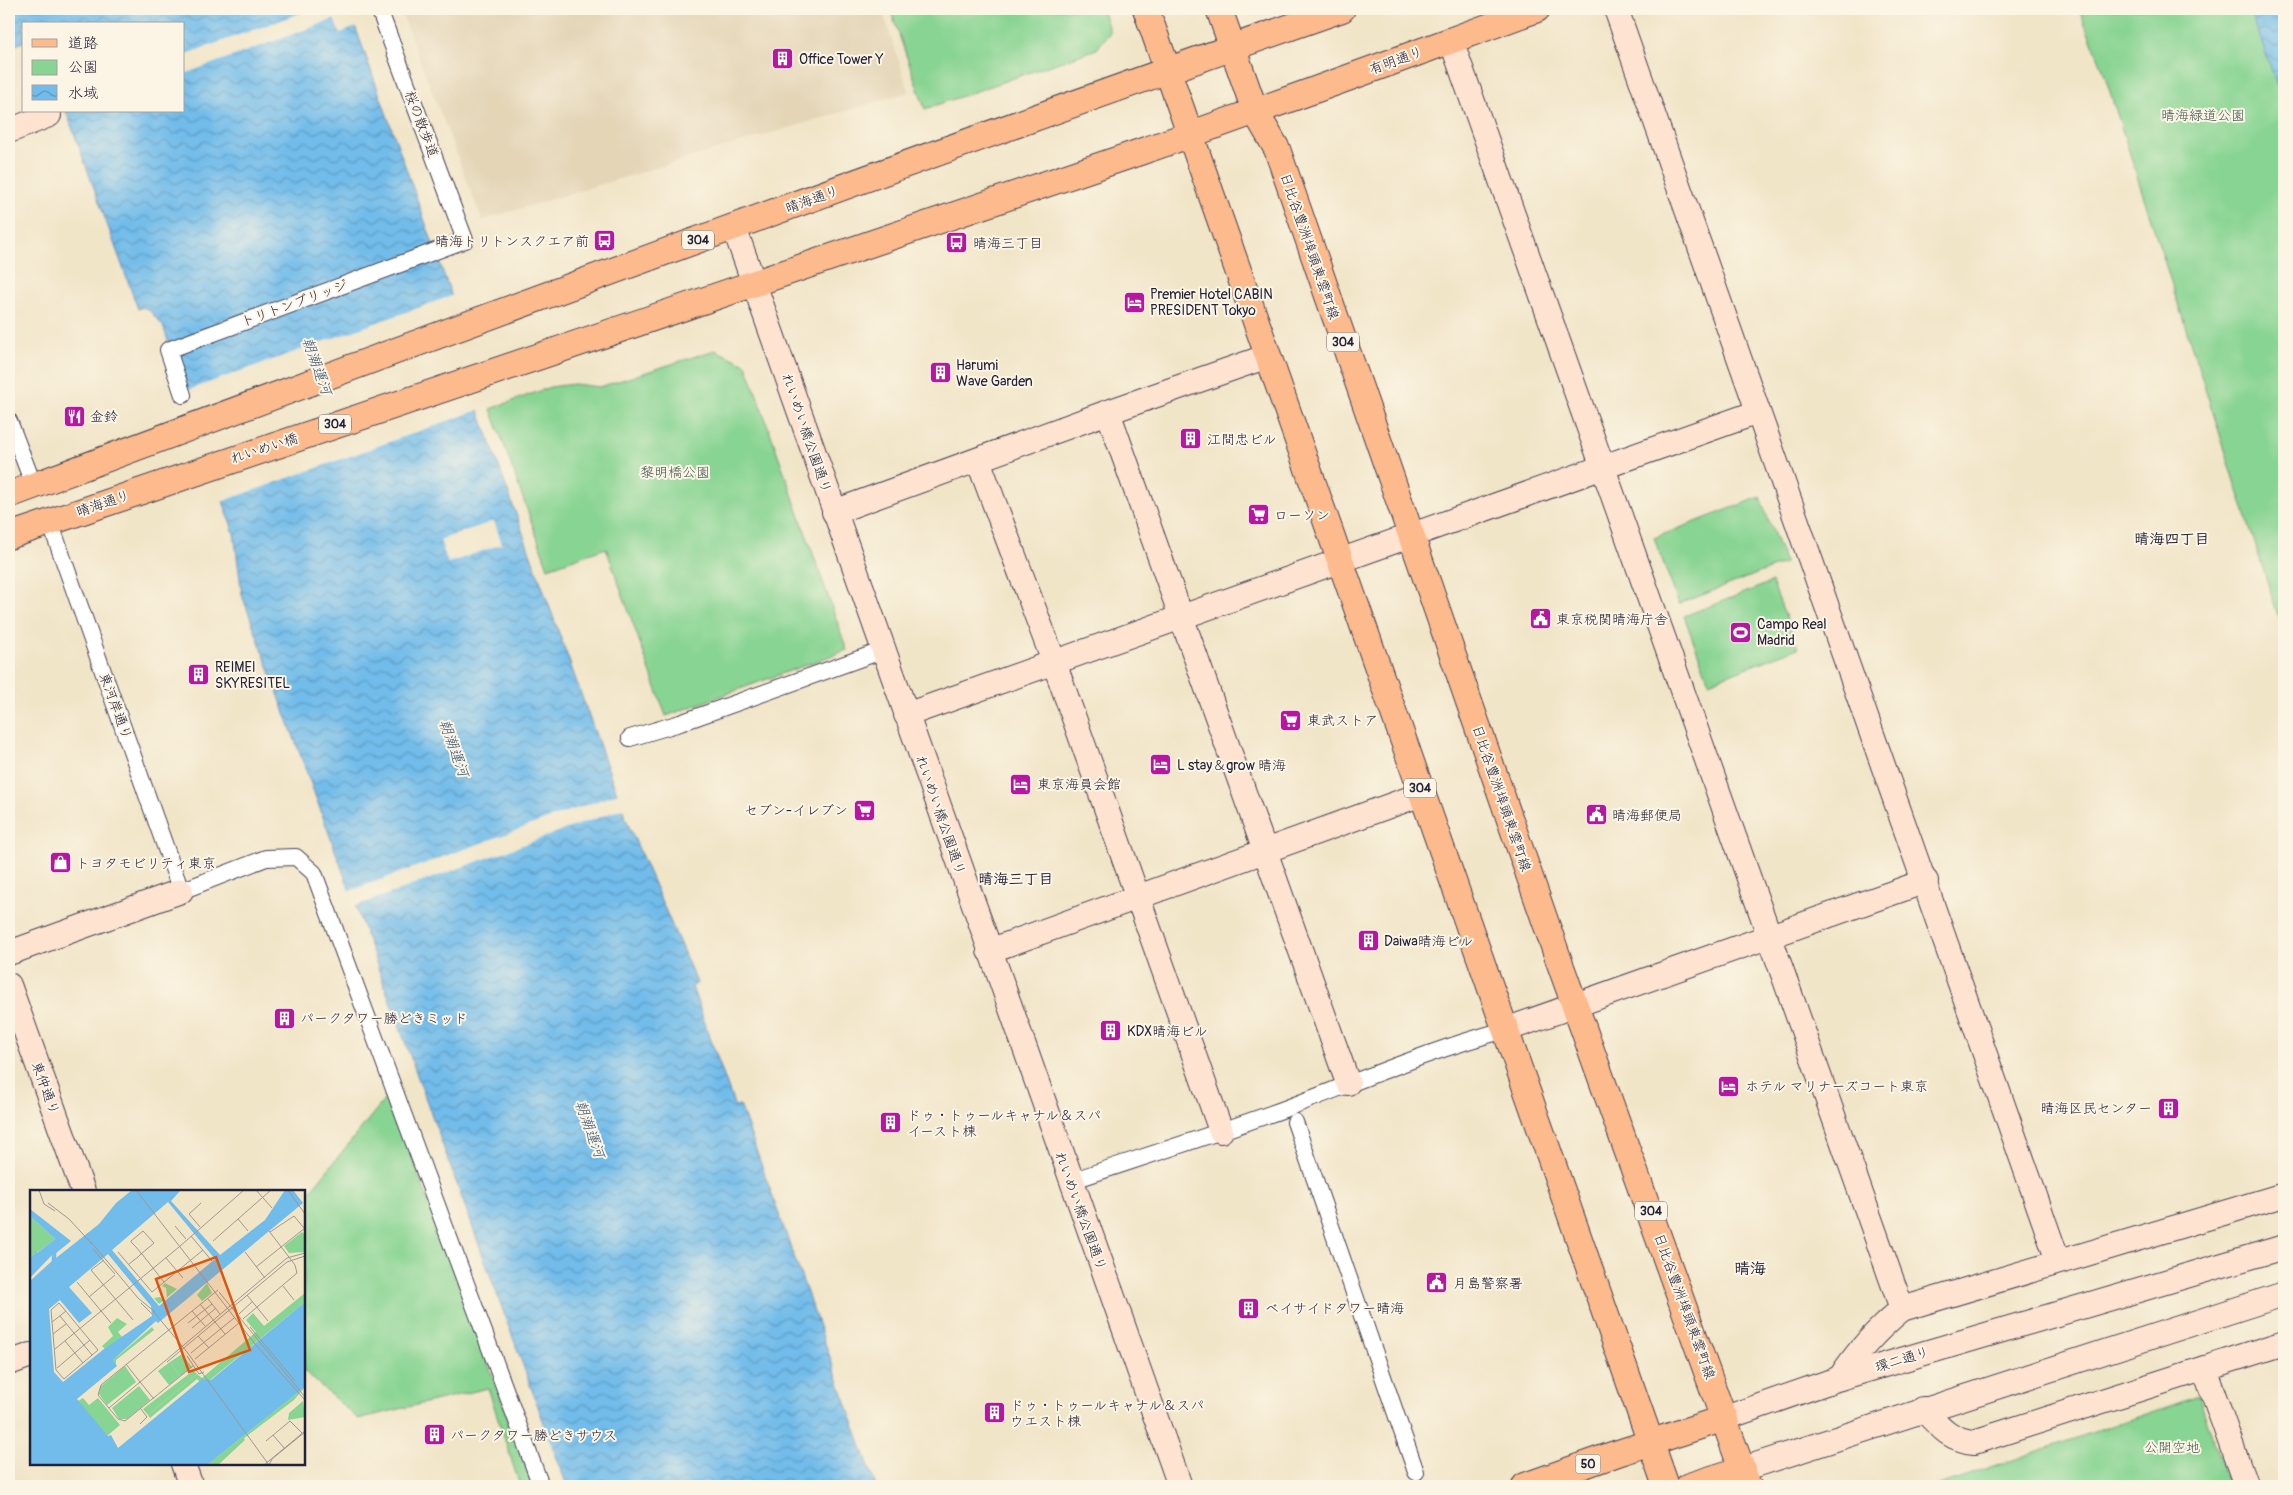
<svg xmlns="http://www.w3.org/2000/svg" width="2293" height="1495" viewBox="0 0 2293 1495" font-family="Pangolin,'Klee One',sans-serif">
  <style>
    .built { fill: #e4d5b7 }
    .park { fill: #88d492; stroke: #557b66 }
    .water { fill: url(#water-waves); stroke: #4a6f92 }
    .pier { fill: #f1e5c8 }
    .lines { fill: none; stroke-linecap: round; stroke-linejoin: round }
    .street-casing { stroke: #413f50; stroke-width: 18 }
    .secondary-casing { stroke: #413f50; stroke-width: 26 }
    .primary-casing { stroke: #413f50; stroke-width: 28 }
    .street { stroke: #fff; stroke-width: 16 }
    .secondary { stroke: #fee3d1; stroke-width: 24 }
    .primary { stroke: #fcba8d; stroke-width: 26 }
    .labels { text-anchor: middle; stroke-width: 4; stroke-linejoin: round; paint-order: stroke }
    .shield { fill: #fcf5e5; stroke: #63616e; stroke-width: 1 }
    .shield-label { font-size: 12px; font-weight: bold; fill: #22223b }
    .poi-label { font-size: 14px; fill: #22223b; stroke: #fcf5e5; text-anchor: start }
    .street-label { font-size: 14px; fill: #22223b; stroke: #fcf5e5 }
    .park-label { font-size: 14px; fill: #415755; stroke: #fcf5e5 }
    .water-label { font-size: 15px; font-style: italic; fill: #3e5878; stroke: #fcf5e5 }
    .neighbourhood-label { font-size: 15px; font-weight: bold; fill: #22223b; stroke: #fcf5e5 }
    .quarter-label { font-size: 16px; font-weight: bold; fill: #22223b; stroke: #fcf5e5 }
    .inset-river { fill: none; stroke: #71bcea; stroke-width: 2.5 }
    .inset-road { fill: none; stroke: #9e9790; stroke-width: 1 }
    .view { fill: #de560e; fill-opacity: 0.15; stroke: #de560e; stroke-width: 2.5 }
    .inset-edge { fill: none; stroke: #22223b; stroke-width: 2.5 }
  </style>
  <defs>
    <pattern id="water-waves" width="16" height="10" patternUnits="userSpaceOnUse" patternTransform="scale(1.25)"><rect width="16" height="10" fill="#71bcea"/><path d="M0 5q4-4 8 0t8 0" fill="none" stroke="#5c98bf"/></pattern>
  </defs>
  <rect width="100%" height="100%" fill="#fcf5e5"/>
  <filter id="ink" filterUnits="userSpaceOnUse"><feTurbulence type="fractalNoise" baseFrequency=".02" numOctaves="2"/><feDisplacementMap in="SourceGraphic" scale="10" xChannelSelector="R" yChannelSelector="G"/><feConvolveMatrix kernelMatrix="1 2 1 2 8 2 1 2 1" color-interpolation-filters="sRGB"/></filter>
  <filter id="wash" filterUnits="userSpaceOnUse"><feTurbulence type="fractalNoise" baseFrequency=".0096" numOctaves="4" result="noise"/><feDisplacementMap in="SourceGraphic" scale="20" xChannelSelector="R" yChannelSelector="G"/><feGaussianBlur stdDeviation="1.12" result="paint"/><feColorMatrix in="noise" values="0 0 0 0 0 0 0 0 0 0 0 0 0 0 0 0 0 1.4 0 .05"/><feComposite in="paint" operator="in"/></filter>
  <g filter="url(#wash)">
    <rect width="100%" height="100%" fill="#f1e5c8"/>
    <polygon class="built" points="400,9 882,9 909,92 482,220"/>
    <g class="park">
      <polygon points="890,9 1102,9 1110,32 1097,49 925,109"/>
      <polygon points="2079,9 2251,9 2284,103 2284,634 2102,67"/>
      <polygon points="715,350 746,364 847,650 666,716 606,548 548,568 491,409 550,387 574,384 600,387"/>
      <polygon points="1760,497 1785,563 1679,604 1654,538"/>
      <polygon points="1772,582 1798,648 1709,682 1684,616"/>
      <polygon points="389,1094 533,1486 520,1486 488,1388 358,1419 304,1371 304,1199"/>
      <polygon points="2199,1396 2228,1486 1936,1486"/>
    </g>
    <g class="water">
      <polygon points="9,9 349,9 452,297 441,301 459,356 628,824 697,983 692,987 735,1107 740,1105 876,1486 567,1486 242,595 234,533 163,326 150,311 143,307 138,309 66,111 184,111 184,24 24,24 24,42 9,47"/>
      <polygon points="2250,9 2284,9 2284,105"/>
    </g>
    <g class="pier">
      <polygon points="312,9 352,9 358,26 340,33 334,19 184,74 184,55"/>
      <polygon points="454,295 454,299 444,303 481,409 221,502 183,392"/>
      <polygon points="494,521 502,544 448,563 440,540"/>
      <polygon points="619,793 624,808 353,907 347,892"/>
    </g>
  </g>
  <g filter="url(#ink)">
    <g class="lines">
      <defs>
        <g id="street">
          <polyline points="183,395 168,350 465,240 379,9"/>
          <polyline points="9,421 34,486"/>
          <polyline points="50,522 181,891 266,858 296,857 314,873 541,1486"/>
          <polyline points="630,738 680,723 884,650"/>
          <polyline points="1295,1122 1416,1472"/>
          <path d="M1071,1181C1143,1157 1216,1134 1287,1108C1359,1081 1430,1050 1505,1030"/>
        </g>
        <g id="secondary">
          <polyline points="1616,9 2058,1261"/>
          <polyline points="1451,40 1902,1309"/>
          <polyline points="9,131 49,115"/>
          <polyline points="734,227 1180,1486"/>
          <polyline points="1108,412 1348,1083"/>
          <polyline points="978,460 1054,662 1221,1131"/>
          <polyline points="834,512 1108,412 1268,356"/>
          <polyline points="906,715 1758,412"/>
          <polyline points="989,951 1422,794"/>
          <polyline points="9,953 181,891"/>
          <polyline points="9,985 83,1191"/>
          <polyline points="1505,1030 1926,881"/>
          <polyline points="9,1363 31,1355"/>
          <polyline points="2204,1368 2246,1486"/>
          <path d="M1840,1378C1857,1351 1878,1329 1902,1309L2284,1195"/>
          <path d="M1923,1409C1939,1426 1950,1440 1974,1442L2284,1343"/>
          <polyline points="1725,1418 1840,1378 2284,1247"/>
          <polyline points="183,1464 191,1486"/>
          <polyline points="1743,1469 2284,1294"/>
        </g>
        <g id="primary">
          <polyline points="1146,9 1666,1486"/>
          <polyline points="1219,9 1255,111 1277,149 1559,961 1748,1486"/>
          <path d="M9,495C452,329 896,165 1342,9"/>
          <path d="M9,536C385,407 764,282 1140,152C1273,106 1405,57 1537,9"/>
          <polyline points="1525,1486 1615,1454 1725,1418"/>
          <polyline points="1689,1486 1743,1469"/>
        </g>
      </defs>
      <use href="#street" class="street-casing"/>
      <use href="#secondary" class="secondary-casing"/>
      <use href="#primary" class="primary-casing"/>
      <use href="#street" class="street"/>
      <use href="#secondary" class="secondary"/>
      <use href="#primary" class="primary"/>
    </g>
  </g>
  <defs>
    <symbol id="building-square" viewBox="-11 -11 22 22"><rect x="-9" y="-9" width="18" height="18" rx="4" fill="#b5179e" stroke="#fcf5e5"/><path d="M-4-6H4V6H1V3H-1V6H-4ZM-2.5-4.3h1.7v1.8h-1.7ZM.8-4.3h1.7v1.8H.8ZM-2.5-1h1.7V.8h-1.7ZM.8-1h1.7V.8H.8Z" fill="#fff"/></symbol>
    <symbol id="bus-square" viewBox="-11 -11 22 22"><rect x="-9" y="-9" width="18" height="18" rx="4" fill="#b5179e" stroke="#fcf5e5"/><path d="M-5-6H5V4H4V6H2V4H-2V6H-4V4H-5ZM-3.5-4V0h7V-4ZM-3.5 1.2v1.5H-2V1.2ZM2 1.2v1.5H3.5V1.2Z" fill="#fff"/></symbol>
    <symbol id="hotel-square" viewBox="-11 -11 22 22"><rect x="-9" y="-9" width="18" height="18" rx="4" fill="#b5179e" stroke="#fcf5e5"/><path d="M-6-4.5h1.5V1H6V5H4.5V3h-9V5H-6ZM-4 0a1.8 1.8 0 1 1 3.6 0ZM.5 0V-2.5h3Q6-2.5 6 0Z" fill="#fff"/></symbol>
    <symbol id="restaurant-square" viewBox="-11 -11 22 22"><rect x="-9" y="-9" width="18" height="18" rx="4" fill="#b5179e" stroke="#fcf5e5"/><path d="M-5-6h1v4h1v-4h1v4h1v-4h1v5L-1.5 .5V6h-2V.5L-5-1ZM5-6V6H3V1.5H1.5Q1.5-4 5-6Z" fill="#fff"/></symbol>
    <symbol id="supermarket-square" viewBox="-11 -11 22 22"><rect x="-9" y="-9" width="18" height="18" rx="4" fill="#b5179e" stroke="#fcf5e5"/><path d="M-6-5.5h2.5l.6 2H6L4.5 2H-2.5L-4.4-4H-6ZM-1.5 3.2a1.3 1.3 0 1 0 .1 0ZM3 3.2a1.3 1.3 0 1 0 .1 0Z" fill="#fff"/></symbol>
    <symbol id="civic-square" viewBox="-11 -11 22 22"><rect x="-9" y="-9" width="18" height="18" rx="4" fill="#b5179e" stroke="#fcf5e5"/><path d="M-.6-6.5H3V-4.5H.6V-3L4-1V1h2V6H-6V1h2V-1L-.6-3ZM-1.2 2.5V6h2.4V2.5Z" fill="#fff"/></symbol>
    <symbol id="stadium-square" viewBox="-11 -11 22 22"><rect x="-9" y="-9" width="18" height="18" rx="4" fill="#b5179e" stroke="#fcf5e5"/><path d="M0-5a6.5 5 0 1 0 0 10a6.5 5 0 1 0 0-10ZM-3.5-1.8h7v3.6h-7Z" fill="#fff"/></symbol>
    <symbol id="shop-square" viewBox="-11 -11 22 22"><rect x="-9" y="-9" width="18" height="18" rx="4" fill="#b5179e" stroke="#fcf5e5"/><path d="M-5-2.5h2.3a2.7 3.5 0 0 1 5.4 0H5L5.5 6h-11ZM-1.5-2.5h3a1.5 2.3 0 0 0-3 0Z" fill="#fff"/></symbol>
  </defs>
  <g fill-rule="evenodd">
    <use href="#building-square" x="770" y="46" width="25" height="25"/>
    <use href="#bus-square" x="592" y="228" width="25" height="25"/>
    <use href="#bus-square" x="944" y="230" width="25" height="25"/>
    <use href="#hotel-square" x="1122" y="290" width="25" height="25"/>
    <use href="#building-square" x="928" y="360" width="25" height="25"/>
    <use href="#restaurant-square" x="62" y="404" width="25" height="25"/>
    <use href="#building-square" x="1178" y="426" width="25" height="25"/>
    <use href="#supermarket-square" x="1246" y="502" width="25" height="25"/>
    <use href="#civic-square" x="1528" y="606" width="25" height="25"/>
    <use href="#stadium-square" x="1728" y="620" width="25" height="25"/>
    <use href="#building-square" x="186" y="662" width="25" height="25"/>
    <use href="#supermarket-square" x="1278" y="708" width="25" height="25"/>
    <use href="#hotel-square" x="1148" y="752" width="25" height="25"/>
    <use href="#hotel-square" x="1008" y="772" width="25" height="25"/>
    <use href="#supermarket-square" x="852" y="798" width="25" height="25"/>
    <use href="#civic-square" x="1584" y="802" width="25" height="25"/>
    <use href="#shop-square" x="48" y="850" width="25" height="25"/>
    <use href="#building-square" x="1356" y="928" width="25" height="25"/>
    <use href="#building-square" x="272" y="1006" width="25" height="25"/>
    <use href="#building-square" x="1098" y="1018" width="25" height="25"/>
    <use href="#hotel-square" x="1716" y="1074" width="25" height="25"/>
    <use href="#building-square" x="2156" y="1096" width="25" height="25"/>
    <use href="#building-square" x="878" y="1110" width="25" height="25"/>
    <use href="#civic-square" x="1424" y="1270" width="25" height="25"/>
    <use href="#building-square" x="1236" y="1296" width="25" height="25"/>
    <use href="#building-square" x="982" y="1400" width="25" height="25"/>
    <use href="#building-square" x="422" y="1422" width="25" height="25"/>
  </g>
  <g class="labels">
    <g class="shield">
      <rect x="682" y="230.5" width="32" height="19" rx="4"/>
      <rect x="1327" y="332.5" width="32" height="19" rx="4"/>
      <rect x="319" y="414.5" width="32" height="19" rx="4"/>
      <rect x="1404" y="778.5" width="32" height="19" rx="4"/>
      <rect x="1635" y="1201.5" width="32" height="19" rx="4"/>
      <rect x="1575.5" y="1454.5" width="25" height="19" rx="4"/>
    </g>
    <g class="shield-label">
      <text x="698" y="244">304</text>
      <text x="1343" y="346">304</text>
      <text x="335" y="428">304</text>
      <text x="1420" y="792">304</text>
      <text x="1651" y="1215">304</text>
      <text x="1588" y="1468">50</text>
    </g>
    <g class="poi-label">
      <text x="799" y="64">Office Tower Y</text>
      <text x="589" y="246" text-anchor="end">晴海トリトンスクエア前</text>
      <text x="973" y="248">晴海三丁目</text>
      <text x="1150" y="299">Premier Hotel CABIN<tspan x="1150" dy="16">PRESIDENT Tokyo</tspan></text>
      <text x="956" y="370">Harumi<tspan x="956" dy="16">Wave Garden</tspan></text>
      <text x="90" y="421">金鈴</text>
      <text x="1207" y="444">江間忠ビル</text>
      <text x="1274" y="520">ローソン</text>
      <text x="1556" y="624">東京税関晴海庁舎</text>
      <text x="1757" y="629">Campo Real<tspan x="1757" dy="16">Madrid</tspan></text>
      <text x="215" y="672">REIMEI<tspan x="215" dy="16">SKYRESITEL</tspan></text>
      <text x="1307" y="725">東武ストア</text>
      <text x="1177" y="770">L stay＆grow 晴海</text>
      <text x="1037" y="789">東京海員会館</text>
      <text x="848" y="815" text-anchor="end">セブン-イレブン</text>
      <text x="1612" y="820">晴海郵便局</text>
      <text x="76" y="868">トヨタモビリティ東京</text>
      <text x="1384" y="946">Daiwa晴海ビル</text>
      <text x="300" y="1023">パークタワー勝どきミッド</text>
      <text x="1127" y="1036">KDX晴海ビル</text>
      <text x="1745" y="1091">ホテル マリナーズコート東京</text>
      <text x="2152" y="1113" text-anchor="end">晴海区民センター</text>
      <text x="907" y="1120">ドゥ・トゥールキャナル＆スパ<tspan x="907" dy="16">イースト棟</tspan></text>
      <text x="1453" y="1288">月島警察署</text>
      <text x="1265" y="1313">ベイサイドタワー晴海</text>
      <text x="1010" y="1410">ドゥ・トゥールキャナル＆スパ<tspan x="1010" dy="16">ウエスト棟</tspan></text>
      <text x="450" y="1440">パークタワー勝どきサウス</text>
    </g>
    <g class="street-label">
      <text transform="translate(1396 60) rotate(-20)" y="5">有明通り</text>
      <text transform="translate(422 124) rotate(69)" y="5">桜の散歩道</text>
      <text transform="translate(812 199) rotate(-20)" y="5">晴海通り</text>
      <text transform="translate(1310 246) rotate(71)" y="5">日比谷豊洲埠頭東雲町線</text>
      <text transform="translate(294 303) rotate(-20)" y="5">トリトンブリッジ</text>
      <text transform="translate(807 433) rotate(71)" y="5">れいめい橋公園通り</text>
      <text transform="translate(264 448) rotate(-18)" y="5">れいめい橋</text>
      <text transform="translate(103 503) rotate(-19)" y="5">晴海通り</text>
      <text transform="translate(116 706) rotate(70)" y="5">東河岸通り</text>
      <text transform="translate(1502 798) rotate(71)" y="5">日比谷豊洲埠頭東雲町線</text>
      <text transform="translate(941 815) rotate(71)" y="5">れいめい橋公園通り</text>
      <text transform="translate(46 1088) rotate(70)" y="5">東仲通り</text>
      <text transform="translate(1081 1211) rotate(70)" y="5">れいめい橋公園通り</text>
      <text transform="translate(1685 1306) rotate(70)" y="5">日比谷豊洲埠頭東雲町線</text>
      <text transform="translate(1902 1359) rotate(-17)" y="5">環二通り</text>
    </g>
    <g class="park-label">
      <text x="2203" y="120">晴海緑道公園</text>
      <text x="675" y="477">黎明橋公園</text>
      <text x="2172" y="1452">公開空地</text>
    </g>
    <g class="water-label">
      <text transform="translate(317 366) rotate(70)" y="5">朝潮運河</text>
      <text transform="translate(454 748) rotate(70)" y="5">朝潮運河</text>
      <text transform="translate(590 1129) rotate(70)" y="5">朝潮運河</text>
    </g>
    <g class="neighbourhood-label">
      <text x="2172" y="544">晴海四丁目</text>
      <text x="1016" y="884">晴海三丁目</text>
    </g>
    <g class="quarter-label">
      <text x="1750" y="1274">晴海</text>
    </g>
  </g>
  <g transform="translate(30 1190)">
    <rect width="275" height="275" fill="#f1e5c8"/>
    <path d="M273,211L275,227L258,230L259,223Z" fill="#88d492"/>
    <path d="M0,26L25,49L0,68ZM272,42L275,45V62L259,63L254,56ZM135,93L147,99L129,114L124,108L130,107L133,110L137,108L136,98L132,96ZM177,93L182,103L172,111L167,105ZM275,103V112L180,190L169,191L167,189L120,228L118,225L167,184L172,188L226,142L216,130L223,123L234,136ZM87,128L97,134L88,142L92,147L76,160L72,156L83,146L78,137ZM122,137L124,140L86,170V175L83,170ZM152,164L162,177L150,186L140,172ZM275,197L264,210L214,248L215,250L188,275H177ZM53,208L59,215L68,208L90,235L77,246L48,211Z" fill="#88d492"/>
    <path d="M140,172L150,186L139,195L128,181ZM95,176L106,192L77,215L69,204L70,197ZM164,180L167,184L118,225L113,219ZM109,196L120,210L97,229H89L82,218Z" fill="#88d492"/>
    <path d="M102,0H151L141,11L190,65L235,30L255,0H263L273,13L128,133L126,131L83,170L87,176L47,209L78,246L81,245L88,258L172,189L181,190L275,112V197L177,275H0V91L22,71L23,64L0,88V68L6,63L4,60L7,63L25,49L0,26V19L41,51L25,64L26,68L69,34L86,13ZM138,12L185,69L129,116L82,60ZM78,64L121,116L122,126L74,159L33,192L24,182L19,119L30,110L49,133L62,123L39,97Z" fill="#71bcea" fill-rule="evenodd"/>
    <path class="inset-river" d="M20,42L23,41L29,47L25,56V75L55,50M58,48L115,0M0,71L23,57V77L27,78L119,0M0,116L5,97L21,78M0,123L7,98L22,77M252,174L275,156M0,192L20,198L42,197L78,175M0,199L14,209L59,275M199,216L245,180M126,275L196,219"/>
    <path class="inset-road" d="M9,0L14,14L25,21M106,0L225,154L275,210M226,0L242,18M258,0L275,24M18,13L39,29L62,54M208,29L218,41M145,36L156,49M170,37L159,24L171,13M240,42L264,26L274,38M161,46L182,71M183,51L241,0M61,52L108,108L125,122M149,57L214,0M63,59L85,84M88,62L122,102L173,60M215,62L235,88M136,68L153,88M74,70L61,80L103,130M99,74L104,70L108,67L111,64L124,53L113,41L101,51V52L106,57L111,63V64H112L134,92M226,77L275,38M47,92L81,133M253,96L264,110M189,102L211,129M217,105L238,131M59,107L85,85M178,109L190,124M29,113L68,160L34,189L26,180L21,120ZM111,113L122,124M170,114L195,144M123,121L157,162L239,275M162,121L175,136M209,124L222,112M30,126L62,165M210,128L275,207M213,129L267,83L265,75L239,41M22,132L36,121M158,133L182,114M220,137L265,191M162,138L186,118M23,144L36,134M168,146L179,158M35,151L53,173M25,159L149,57M161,163L204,128M157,166L169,184L174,182M165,169L209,133M137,172L257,72L275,66M96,174L110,192M163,176L95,231L88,229L68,205L71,195L188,100M27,178L60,150M110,192L257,68L275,63M79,218L110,192L124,209M110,234L117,227L111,219M243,245L255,259M236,251L260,231L272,243M234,275L275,241M239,275L242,269L275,242"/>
    <path class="view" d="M186,67L220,160L159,182L126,89Z"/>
    <rect width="275" height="275" class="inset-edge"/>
  </g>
  <rect width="2293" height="1495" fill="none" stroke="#fcf5e5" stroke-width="30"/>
  <rect x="22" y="22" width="162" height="90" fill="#fcf5e5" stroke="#a5a1a1"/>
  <rect x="32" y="39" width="25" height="8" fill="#fcba8d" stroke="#a5a1a1"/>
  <text x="68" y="48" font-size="15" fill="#22223b">道路</text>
  <rect x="32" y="60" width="25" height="15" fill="#88d492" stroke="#a5a1a1"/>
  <text x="68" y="72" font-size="15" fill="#22223b">公園</text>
  <rect x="32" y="85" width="25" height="15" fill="url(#water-waves)" stroke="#a5a1a1"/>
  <text x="68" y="98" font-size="15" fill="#22223b">水域</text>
</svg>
